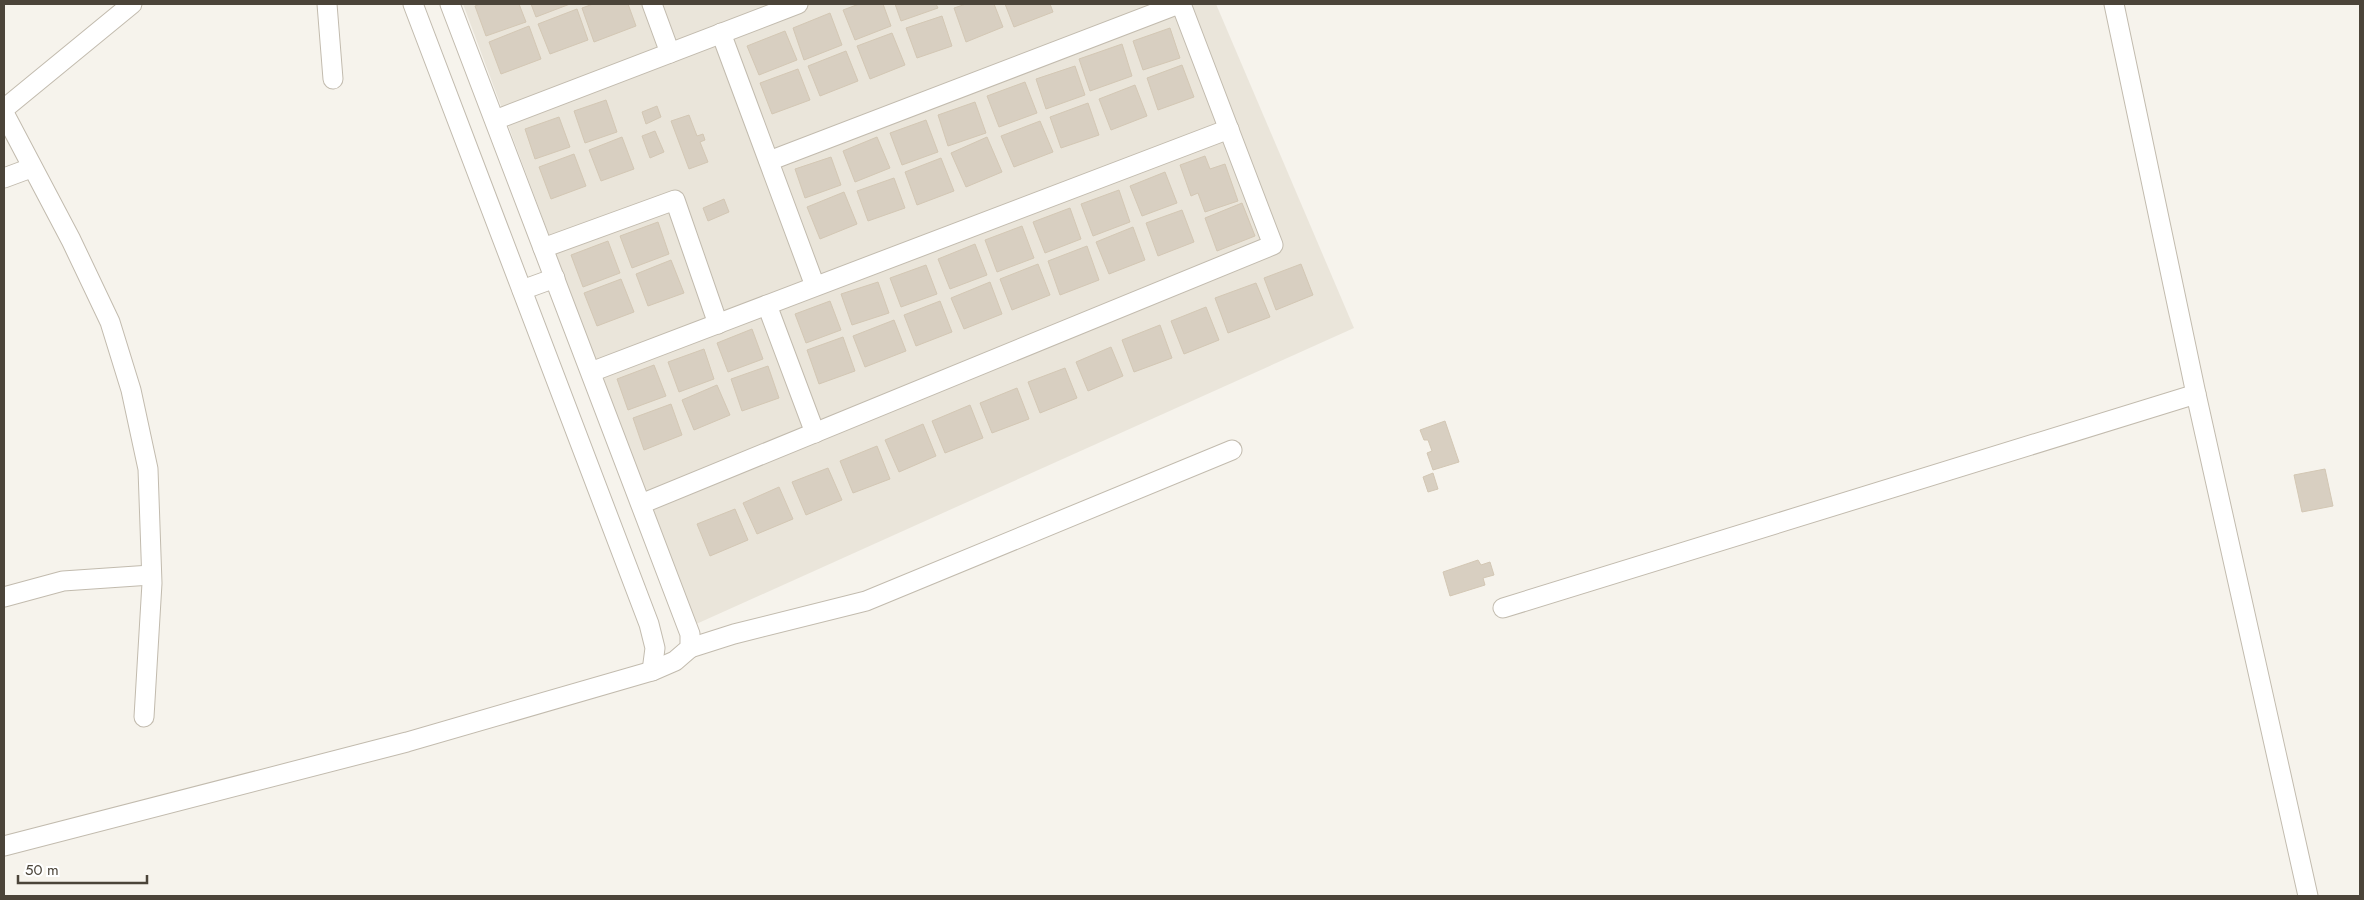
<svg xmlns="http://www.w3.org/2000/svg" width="2364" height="900" viewBox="0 0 2364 900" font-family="Jost,sans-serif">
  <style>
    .residential { fill: #eae5da }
    .building { fill: #d8cfc1; stroke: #d3c7b4 }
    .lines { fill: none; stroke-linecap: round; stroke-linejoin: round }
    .minor-casing { stroke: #c2bbae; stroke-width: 21 }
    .minor { stroke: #fff; stroke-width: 19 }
  </style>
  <rect width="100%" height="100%" fill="#f6f3ec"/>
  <polygon class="residential" points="463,4 1216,4 1354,328 694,625"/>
  <g class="building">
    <polygon points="480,4 519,4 526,22 486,36 475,6"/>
    <polygon points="531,4 570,4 536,17"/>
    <polygon points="593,4 628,4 636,26 594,42 582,8"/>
    <polygon points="859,4 883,4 891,26 855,40 843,10"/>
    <polygon points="895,4 936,4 938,8 901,21"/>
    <polygon points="966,4 994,4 1003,27 966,42 954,8"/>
    <polygon points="1005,4 1050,4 1053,12 1014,27"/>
    <polygon points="577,9 588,40 550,54 538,24"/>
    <polygon points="830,13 842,45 804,60 793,28"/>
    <polygon points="942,16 952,46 917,58 906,28"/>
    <polygon points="529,26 541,59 501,74 489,42"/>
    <polygon points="1170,28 1180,58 1143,70 1133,41"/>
    <polygon points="785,31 797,60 759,75 747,46"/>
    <polygon points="892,33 905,65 870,79 857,46"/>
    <polygon points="1122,44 1132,76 1090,91 1079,59"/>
    <polygon points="846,51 858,81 820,96 808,66"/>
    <polygon points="1182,65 1194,97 1158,110 1147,78"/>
    <polygon points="1075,66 1085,95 1046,109 1036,79"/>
    <polygon points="798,69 810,100 772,114 760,83"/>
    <polygon points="1025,82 1037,113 999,127 987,96"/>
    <polygon points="1135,85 1147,116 1111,130 1099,99"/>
    <polygon points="606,100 617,132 585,143 574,111"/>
    <polygon points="975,102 986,133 948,146 938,115"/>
    <polygon points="1088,103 1099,135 1061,148 1050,117"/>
    <polygon points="657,106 661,117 646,124 642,112"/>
    <polygon points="689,115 697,136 703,134 705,140 700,142 708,162 689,169 671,121"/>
    <polygon points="559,117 570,147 535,159 525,129"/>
    <polygon points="926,120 938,152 902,165 890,133"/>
    <polygon points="1040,121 1053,152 1014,167 1001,136"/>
    <polygon points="655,131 664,152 650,158 642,136"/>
    <polygon points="622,137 634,169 601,181 589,150"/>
    <polygon points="877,137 890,168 855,182 843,151"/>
    <polygon points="987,137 1002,172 966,187 951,153"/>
    <polygon points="574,154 586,186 551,199 539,167"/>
    <polygon points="1205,156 1210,169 1225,164 1238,201 1205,212 1198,193 1191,196 1180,165"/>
    <polygon points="831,157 841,185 805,198 795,169"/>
    <polygon points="941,158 954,191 917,205 905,172"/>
    <polygon points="1165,172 1177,203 1142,216 1130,186"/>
    <polygon points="894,178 905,208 868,221 857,191"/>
    <polygon points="1119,190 1130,222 1093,236 1081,204"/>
    <polygon points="844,192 857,224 820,239 807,207"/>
    <polygon points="724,199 729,212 708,221 703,208"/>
    <polygon points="1242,203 1255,236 1217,251 1205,218"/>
    <polygon points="1070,208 1081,239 1045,253 1033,222"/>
    <polygon points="1182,210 1194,242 1158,256 1146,223"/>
    <polygon points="658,222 669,254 632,268 620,236"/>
    <polygon points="1022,226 1034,258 997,272 985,240"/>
    <polygon points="1133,227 1145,260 1109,274 1096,242"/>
    <polygon points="608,241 620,273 583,287 571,255"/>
    <polygon points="975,244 987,275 950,289 938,259"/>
    <polygon points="1087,246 1099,280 1060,295 1048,261"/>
    <polygon points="671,260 684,293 648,306 636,274"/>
    <polygon points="1038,264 1050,295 1012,310 1000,279"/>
    <polygon points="1301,264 1313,295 1276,310 1264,278"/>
    <polygon points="926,265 937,294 901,307 890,278"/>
    <polygon points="621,279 634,312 597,326 584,293"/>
    <polygon points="878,282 889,313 852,325 841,294"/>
    <polygon points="990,282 1002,314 964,329 951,298"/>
    <polygon points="1256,283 1270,317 1228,333 1215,298"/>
    <polygon points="830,301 841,330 806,343 795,314"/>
    <polygon points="940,301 952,332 916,346 904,315"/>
    <polygon points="1206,307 1219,340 1184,354 1171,321"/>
    <polygon points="894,320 906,351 865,367 853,336"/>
    <polygon points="1160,325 1172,358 1134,372 1122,340"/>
    <polygon points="752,329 763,359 728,372 717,343"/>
    <polygon points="843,337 855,371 819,384 807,350"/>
    <polygon points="1111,347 1123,376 1088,391 1076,362"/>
    <polygon points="704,349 714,379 679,392 668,362"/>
    <polygon points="654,365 666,396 628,410 617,379"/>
    <polygon points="768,366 779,398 742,411 731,379"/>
    <polygon points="1065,368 1077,398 1040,413 1028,382"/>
    <polygon points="717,385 730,415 694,430 682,400"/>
    <polygon points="1017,388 1029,419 992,433 980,403"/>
    <polygon points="671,404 682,435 644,450 633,418"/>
    <polygon points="970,405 983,438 945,453 932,421"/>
    <polygon points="1445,421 1459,462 1433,470 1427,453 1432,451 1428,440 1424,440 1420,430"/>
    <polygon points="923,424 936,456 899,472 885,440"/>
    <polygon points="877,446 890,479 853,493 840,461"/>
    <polygon points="828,468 842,500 806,515 792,482"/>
    <polygon points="2325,469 2333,506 2302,512 2294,475"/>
    <polygon points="1433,473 1438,489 1428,492 1423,477"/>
    <polygon points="779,487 793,519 757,534 743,503"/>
    <polygon points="735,509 748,540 710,556 697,524"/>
    <polygon points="1478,560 1481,565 1490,562 1494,575 1483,578 1485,585 1450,596 1443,572"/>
  </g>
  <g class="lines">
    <defs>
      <g id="minor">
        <polyline points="327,4 333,79"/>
        <polyline points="413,4 649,624 655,648 652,671"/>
        <polyline points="652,4 670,53"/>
        <polyline points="2114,4 2196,394 2308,896"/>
        <polyline points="721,33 815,286"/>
        <polyline points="4,109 132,4"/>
        <polyline points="4,113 71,240 110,322 131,390 148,469 152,583 144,717"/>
        <polyline points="495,120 798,4"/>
        <polyline points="769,161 1179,4"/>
        <polyline points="4,178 31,168"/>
        <polyline points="543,248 675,200 718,324"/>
        <polyline points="522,290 555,278"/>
        <polyline points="767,305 815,433"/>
        <polyline points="591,372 1229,129"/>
        <polyline points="641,504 1273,245 1181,4"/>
        <polyline points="4,597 63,581 151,575"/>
        <polyline points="1503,608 2196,394"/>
        <polyline points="690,648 734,634 866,601 1232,450"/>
        <polyline points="4,846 407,742 652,671 675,661 690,648 690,634 450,4"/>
      </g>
    </defs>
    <use href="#minor" class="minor-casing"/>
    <use href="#minor" class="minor"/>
  </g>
  <rect width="2364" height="900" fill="none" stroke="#4b4439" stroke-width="10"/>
  <path d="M18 875v8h129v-8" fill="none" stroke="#4b4439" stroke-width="2.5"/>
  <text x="25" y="875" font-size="15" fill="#4b4439" stroke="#ffffff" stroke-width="4" paint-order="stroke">50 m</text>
</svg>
